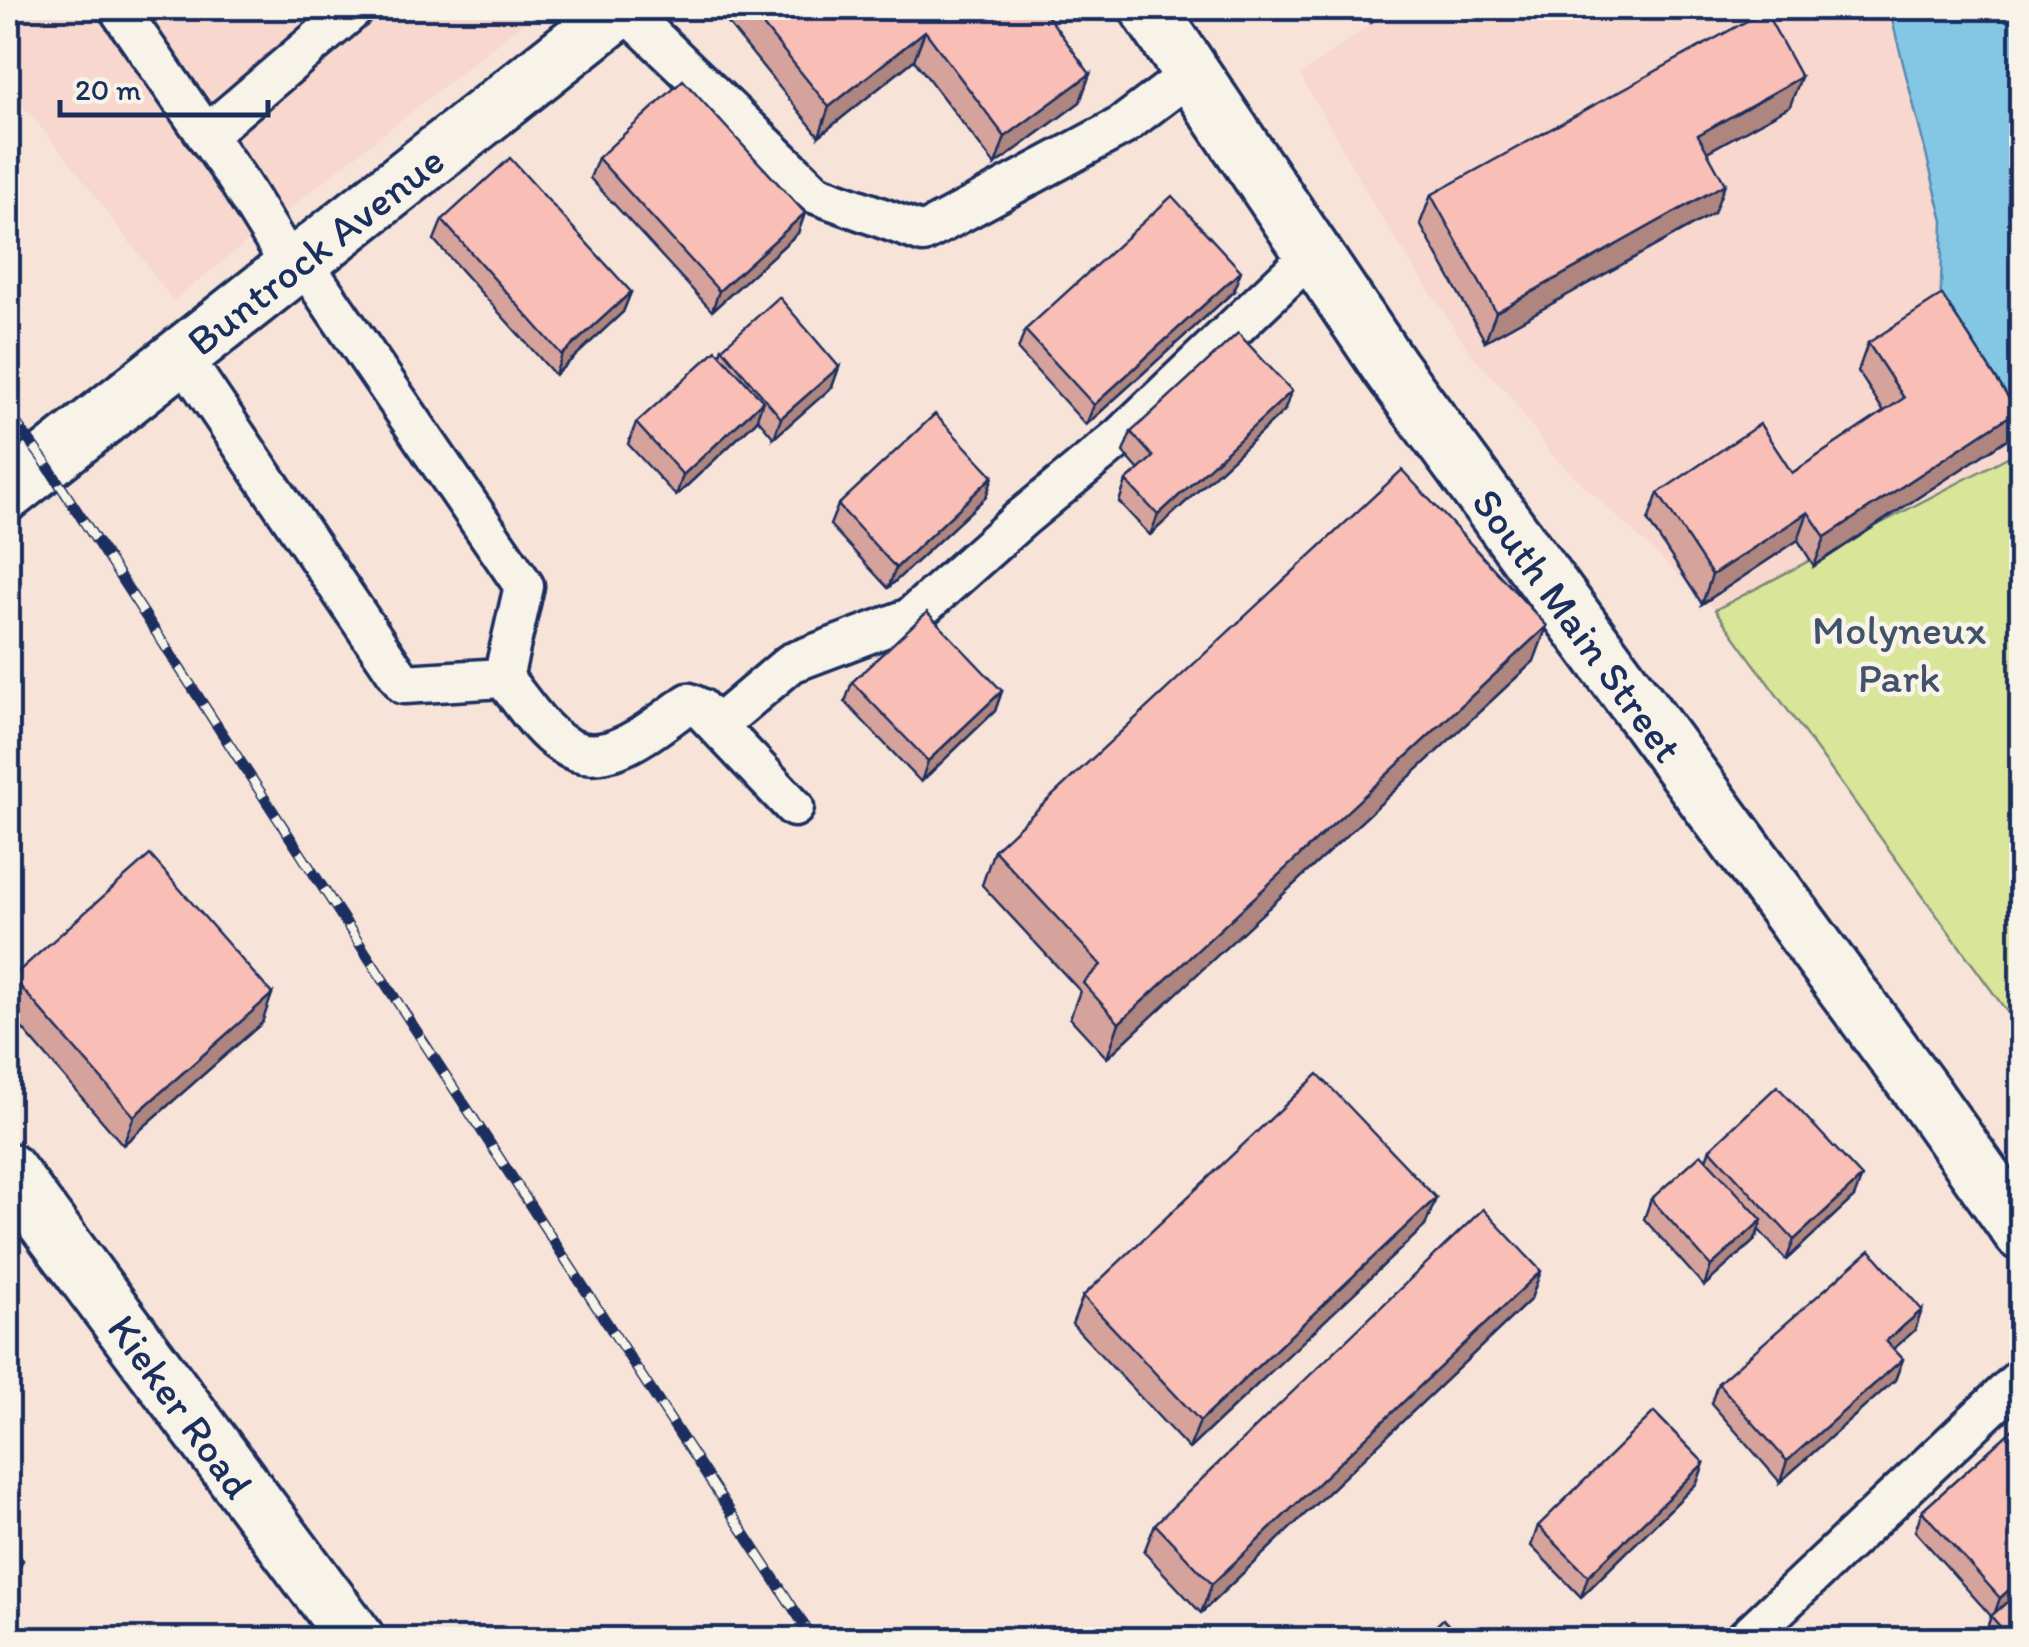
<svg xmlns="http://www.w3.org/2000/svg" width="2029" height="1647" viewBox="0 0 2029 1647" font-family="Itim,sans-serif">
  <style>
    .built { fill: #f8d8ce }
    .green { fill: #d9e598; stroke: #7a8a7b; stroke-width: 2.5 }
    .water { fill: #84c7e5; stroke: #5a8aaf; stroke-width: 2.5 }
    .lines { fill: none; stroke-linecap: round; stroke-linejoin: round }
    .service-casing { stroke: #1b2f5e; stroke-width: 45 }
    .minor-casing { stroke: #1b2f5e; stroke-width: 62 }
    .tertiary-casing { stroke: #1b2f5e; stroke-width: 62 }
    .secondary-casing { stroke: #1b2f5e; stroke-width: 62 }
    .service { stroke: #f7f3e8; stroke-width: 38 }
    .minor { stroke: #f7f3e8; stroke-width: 55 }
    .tertiary { stroke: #f7f3e8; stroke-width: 55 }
    .secondary { stroke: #f7f3e8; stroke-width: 55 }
    .rail-casing { stroke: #1b2f5e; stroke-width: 11 }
    .rail { stroke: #f7f3e8; stroke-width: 8; stroke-dasharray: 22; stroke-linecap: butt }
    .wall { fill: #d6a39c; stroke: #1b2f5e; stroke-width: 2.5 }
    .shaded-wall { fill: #ae857f; stroke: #1b2f5e; stroke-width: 2.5 }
    .building { fill: #f9beb5; stroke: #1b2f5e; stroke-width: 2.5 }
    .labels { text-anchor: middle; stroke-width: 9; stroke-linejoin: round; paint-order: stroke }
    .street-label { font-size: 42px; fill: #1b2f5e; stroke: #f7f3e8 }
    .park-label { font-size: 42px; fill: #41536a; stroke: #f7f3e8 }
  </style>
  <rect width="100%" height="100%" fill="#f8e3d9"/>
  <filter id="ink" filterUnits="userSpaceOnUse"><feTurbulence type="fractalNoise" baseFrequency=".01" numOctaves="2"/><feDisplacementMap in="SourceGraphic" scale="20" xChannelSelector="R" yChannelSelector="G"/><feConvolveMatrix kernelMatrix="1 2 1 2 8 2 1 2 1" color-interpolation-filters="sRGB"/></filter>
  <g filter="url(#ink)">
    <g class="built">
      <polygon points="8,8 542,8 173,301 68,160 8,88"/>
      <polygon points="1393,8 1889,8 1943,221 1940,316 2021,450 1715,610 1551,454 1506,391 1471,354 1382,219 1300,75"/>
    </g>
    <polygon class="green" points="2021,450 2022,451 2021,1031 1715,610"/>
    <polygon class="water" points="1889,8 2021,8 2021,451 1940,316 1943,221"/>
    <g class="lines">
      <defs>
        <g id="service">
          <polyline points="118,8 237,179 292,268"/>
          <polyline points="623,8 816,194 923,233 1122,126 1192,73"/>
          <polyline points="206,135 355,8"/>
          <polyline points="302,261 524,586 503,678"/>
          <polyline points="182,356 404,684 503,678"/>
          <path d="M503,678C521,699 539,729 562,744C605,774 653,727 689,703L700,708L794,807"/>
          <polyline points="718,725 791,663 910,618 1022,518 1120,437 1313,253"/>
          <polyline points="1744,1640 2022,1377"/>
        </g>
        <polyline id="minor" points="8,1171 357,1640"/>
        <polyline id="tertiary" points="8,492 622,8"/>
        <polyline id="secondary" points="1148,8 1391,369 1922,1092 2022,1233"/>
      </defs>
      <use href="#service" class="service-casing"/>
      <use href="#minor" class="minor-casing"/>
      <use href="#tertiary" class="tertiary-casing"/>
      <use href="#secondary" class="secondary-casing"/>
      <use href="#service" class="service"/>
      <use href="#minor" class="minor"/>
      <use href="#tertiary" class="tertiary"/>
      <use href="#secondary" class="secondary"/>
      <defs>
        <polyline id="rail" points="8,412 45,462 814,1640"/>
      </defs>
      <use href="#rail" class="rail-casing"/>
      <use href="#rail" class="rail"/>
    </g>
    <g class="wall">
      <polygon points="731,8 1042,8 1080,102 995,165 914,60 819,136 726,21"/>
      <polygon points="1312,8 1330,8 1320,16"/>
      <polygon points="1356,8 1386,8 1370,23"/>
      <polygon points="1790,106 1707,152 1714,213 1485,341 1420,224 1431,195"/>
      <polygon points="598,158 805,213 798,233 712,311 590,178"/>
      <polygon points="442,220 631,292 623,312 555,375 434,240"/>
      <polygon points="1233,292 1086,425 1018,350 1025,330"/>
      <polygon points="1868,343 2007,439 1814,566 1798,540 1702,604 1648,521 1658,493 1792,473 1884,412 1858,371"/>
      <polygon points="722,348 839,367 832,387 774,438 757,418 756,421 676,496 628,444 636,423 720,354"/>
      <polygon points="1284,411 1150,535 1119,502 1126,481 1139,470 1123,452 1131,432"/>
      <polygon points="993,476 986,497 888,588 830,525 838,505"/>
      <polygon points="1534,661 1107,1058 1070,1018 1080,991 982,885 994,850"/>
      <polygon points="852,682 1002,691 995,711 921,782 845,702"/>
      <polygon points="12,977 262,1023 123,1145 8,1012 8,989"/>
      <polygon points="1710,1149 1854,1197 1786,1260 1759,1230 1755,1240 1704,1286 1644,1219 1651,1199 1706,1159"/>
      <polygon points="1436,1198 1425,1226 1189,1449 1072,1324 1083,1296"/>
      <polygon points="1531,1299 1201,1613 1144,1552 1155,1524"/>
      <polygon points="1915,1330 1893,1349 1903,1359 1895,1380 1780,1482 1711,1403 1718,1383"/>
      <polygon points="2022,1421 2022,1640 1986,1640 1984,1637 1991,1616 1915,1531 1922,1511"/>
      <polygon points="1704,1463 1697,1483 1581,1597 1531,1546 1538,1526"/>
    </g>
    <g class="shaded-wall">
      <polygon points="1376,8 1386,8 1370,23"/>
      <polygon points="925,31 914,60 819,136 829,107"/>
      <polygon points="1090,74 1080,102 995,165 1005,137"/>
      <polygon points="1801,77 1790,106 1687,163 1698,135"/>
      <polygon points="1725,184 1714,213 1485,341 1496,312"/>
      <polygon points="805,213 798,233 712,311 719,291"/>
      <polygon points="1241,271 1233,292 1086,425 1094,405"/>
      <polygon points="631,292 623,312 555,375 562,355"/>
      <polygon points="839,367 832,387 774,438 781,418"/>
      <polygon points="1292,391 1284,411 1150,535 1158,515"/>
      <polygon points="763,401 756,421 676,496 683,475"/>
      <polygon points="2017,411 2007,439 1814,566 1825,537"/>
      <polygon points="993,476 986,497 888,588 896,568"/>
      <polygon points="1808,512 1798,540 1702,604 1712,575"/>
      <polygon points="1547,626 1534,661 1107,1058 1119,1023"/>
      <polygon points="1002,691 995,711 921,782 928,761"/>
      <polygon points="272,994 262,1023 123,1145 134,1116"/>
      <polygon points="1862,1177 1854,1197 1786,1260 1794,1240"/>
      <polygon points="1436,1198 1425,1226 1189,1449 1200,1421"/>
      <polygon points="1762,1220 1755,1240 1704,1286 1711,1266"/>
      <polygon points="1541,1271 1531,1299 1201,1613 1212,1584"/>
      <polygon points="1922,1310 1915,1330 1879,1362 1886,1341"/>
      <polygon points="1903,1359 1895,1380 1780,1482 1787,1461"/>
      <polygon points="1704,1463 1697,1483 1581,1597 1588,1576"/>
      <polygon points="23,1560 15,1580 8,1587 8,1574"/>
      <polygon points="2022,1578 2022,1592 1993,1618 2000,1598"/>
    </g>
    <g class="building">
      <polygon points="749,8 1042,8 1090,74 1005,137 925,31 829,107"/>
      <polygon points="1765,11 1801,77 1698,135 1725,184 1496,312 1431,195"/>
      <polygon points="683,80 805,213 719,291 598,158"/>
      <polygon points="510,158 631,292 562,355 442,220"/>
      <polygon points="1172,196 1241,271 1094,405 1025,330"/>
      <polygon points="1942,295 2017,411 1825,537 1808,512 1712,575 1658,493 1760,424 1792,473 1904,398 1868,343"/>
      <polygon points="779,297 839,367 781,418 722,348"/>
      <polygon points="1238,333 1292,391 1158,515 1126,481 1153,457 1131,432"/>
      <polygon points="716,350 763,401 683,475 636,423"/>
      <polygon points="935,414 993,476 896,568 838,505"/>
      <polygon points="1402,470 1547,626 1119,1023 1083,983 1101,965 994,850"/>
      <polygon points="927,612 1002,691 928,761 852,682"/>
      <polygon points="150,855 272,994 134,1116 12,977"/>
      <polygon points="1318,1074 1436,1198 1200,1421 1083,1296"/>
      <polygon points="1777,1086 1862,1177 1794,1240 1710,1149"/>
      <polygon points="1701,1154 1762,1220 1711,1266 1651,1199"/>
      <polygon points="1483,1209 1541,1271 1212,1584 1155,1524"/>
      <polygon points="1870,1250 1922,1310 1886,1341 1903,1359 1787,1461 1718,1383"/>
      <polygon points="1654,1412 1704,1463 1588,1576 1538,1526"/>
      <polygon points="2022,1421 2022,1578 2000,1598 1922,1511"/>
      <polygon points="8,1544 23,1560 8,1574"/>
      <polygon points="2022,1589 2022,1640 2012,1640 1991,1616"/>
      <polygon points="1443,1619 1462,1640 1421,1640"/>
    </g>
  </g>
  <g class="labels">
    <g class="street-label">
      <text transform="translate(315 250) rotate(-38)" y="15">Buntrock Avenue</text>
      <text transform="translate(1578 625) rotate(54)" y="15">South Main Street</text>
      <text transform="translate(181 1406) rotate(54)" y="15">Kieker Road</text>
    </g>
    <g class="park-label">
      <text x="1899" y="644">Molyneux<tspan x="1899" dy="48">Park</tspan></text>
    </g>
  </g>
  <rect width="2029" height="1647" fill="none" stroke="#f7f3e8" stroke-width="40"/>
  <rect x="20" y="20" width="1989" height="1607" fill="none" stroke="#1b2f5e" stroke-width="4" filter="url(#ink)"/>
  <path d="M60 100v15h208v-15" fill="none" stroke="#1b2f5e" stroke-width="5"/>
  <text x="75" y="100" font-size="30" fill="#1b2f5e" stroke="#f7f3e8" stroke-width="8" paint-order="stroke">20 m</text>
</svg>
